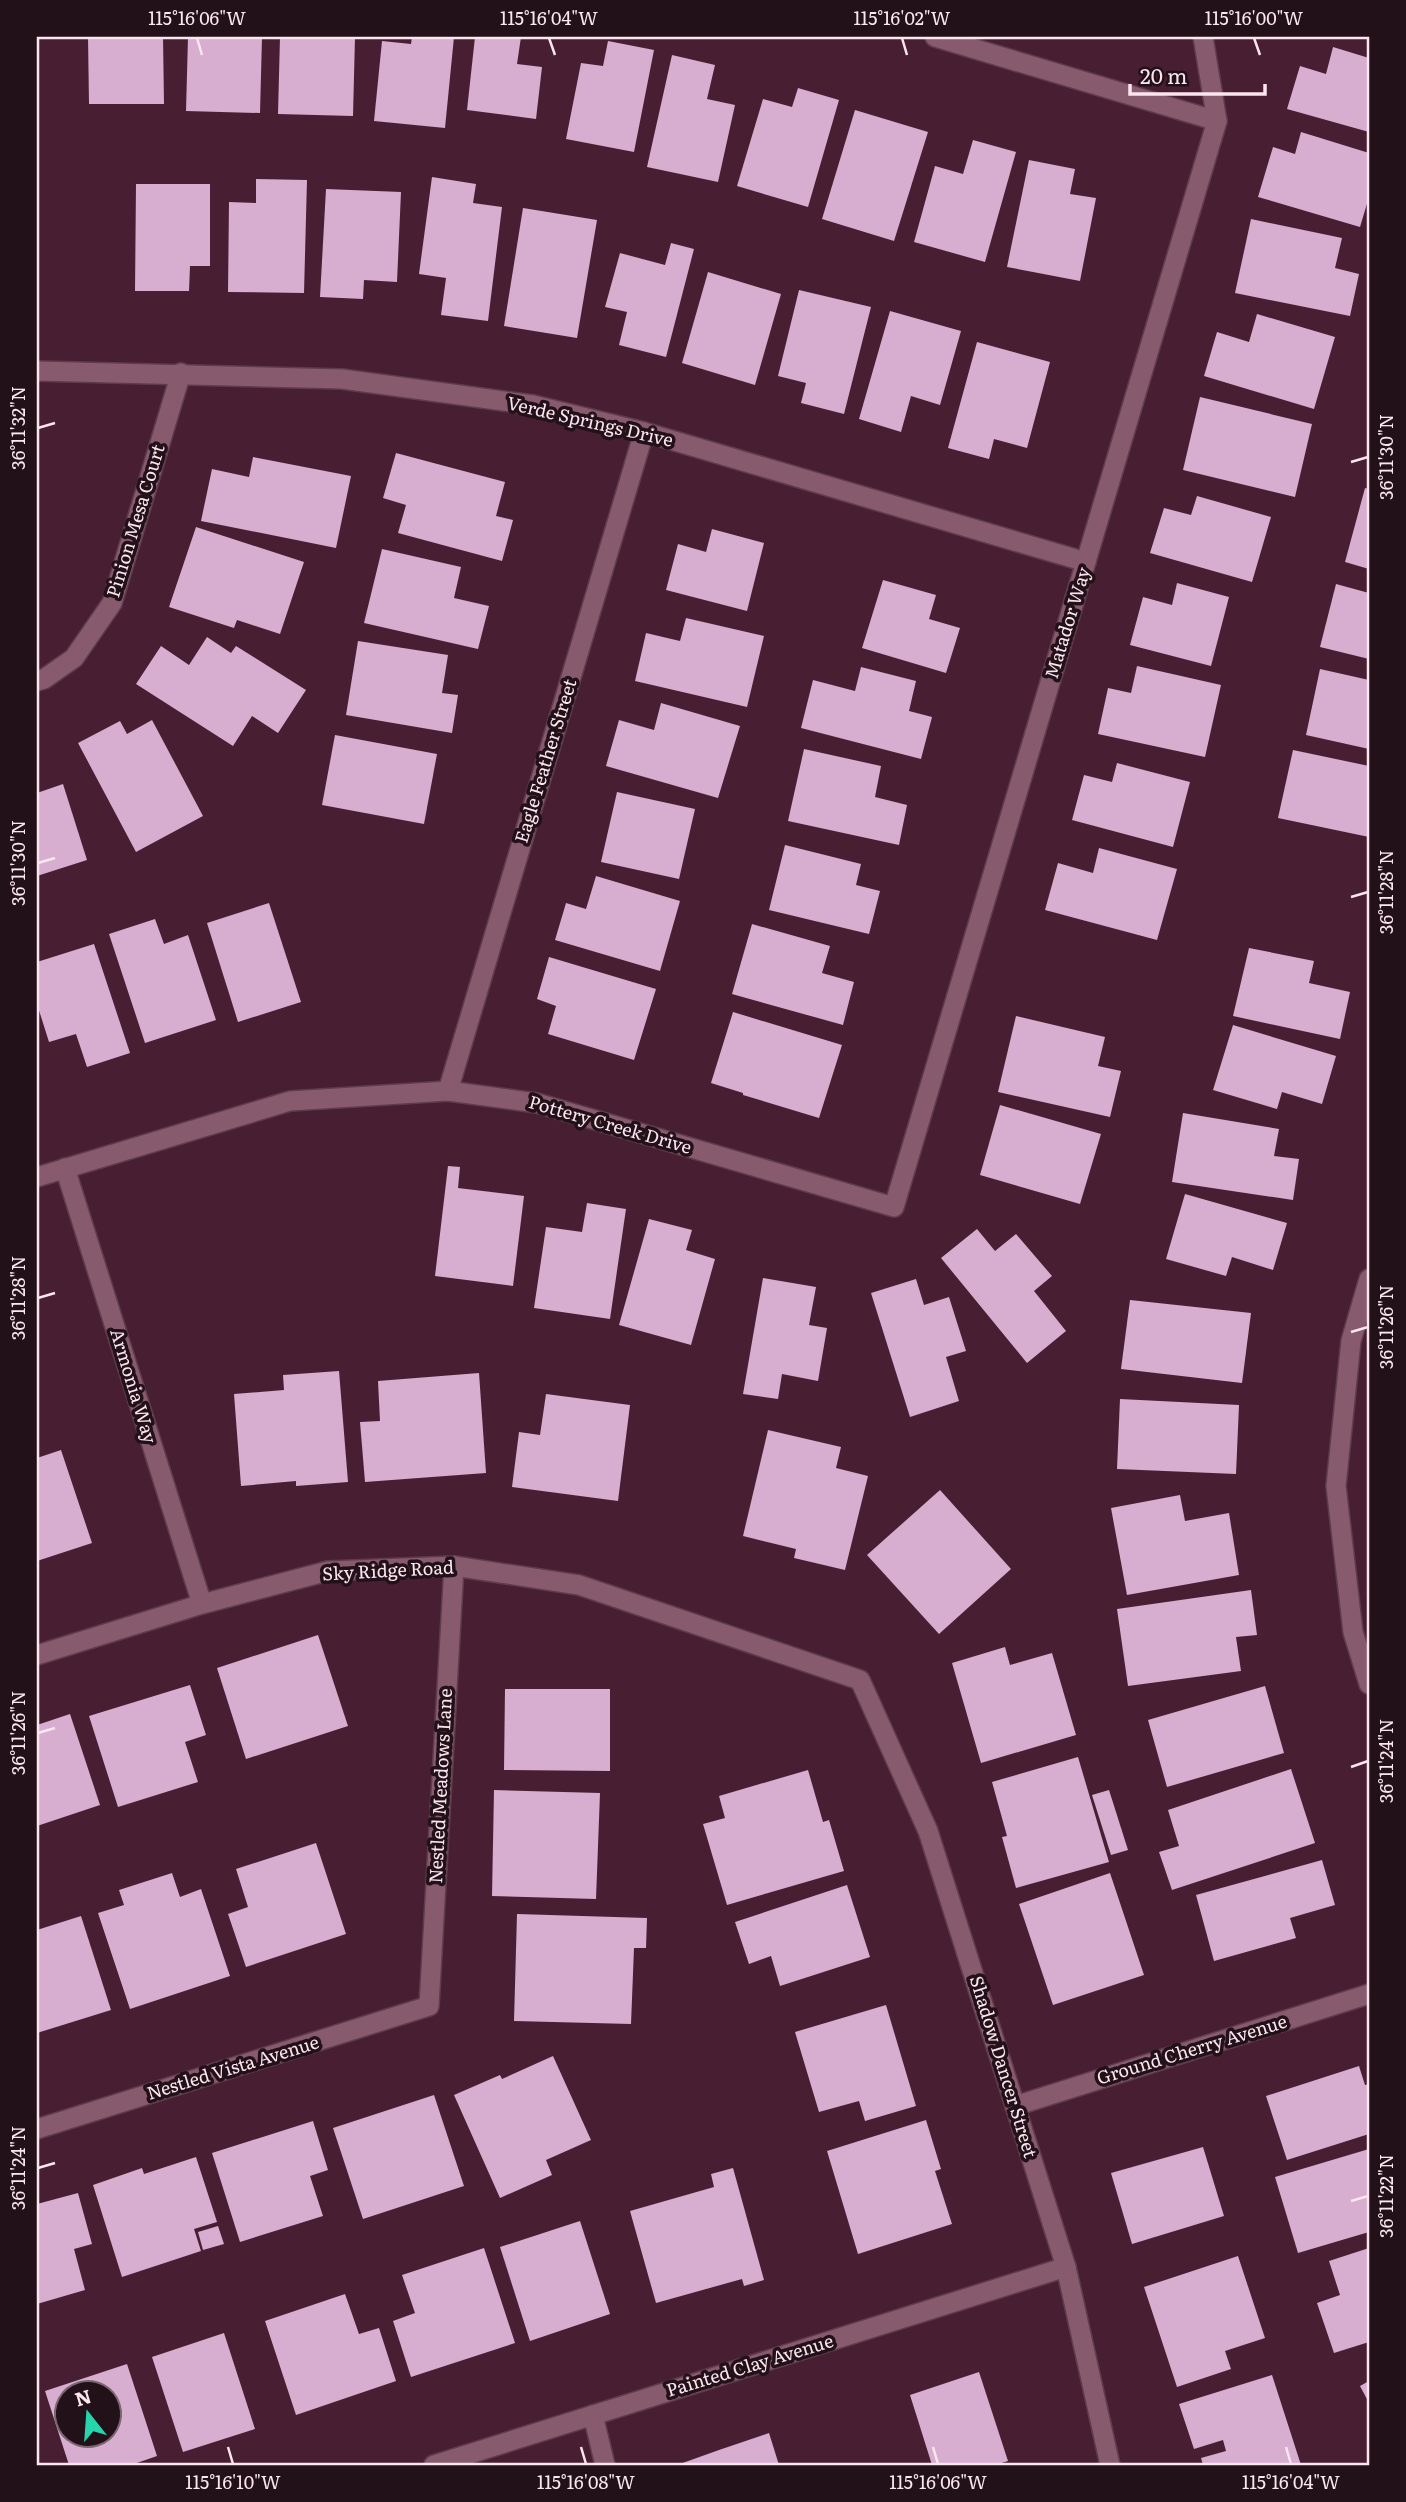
<svg xmlns="http://www.w3.org/2000/svg" width="1406" height="2502" viewBox="0 0 1406 2502" font-family="Literata,serif">
  <style>
    .building { fill: #d7add0; fill-rule: evenodd }
    .lines { fill: none; stroke-linecap: round; stroke-linejoin: round }
    .minor-casing { stroke: #5e3c4d; stroke-width: 22 }
    .minor { stroke: #885a6e; stroke-width: 19 }
    .ticks { fill: none; stroke: #fbe5ee; stroke-width: 2.5 }
    .labels { text-anchor: middle; stroke-width: 7; stroke-linejoin: round; paint-order: stroke }
    .street-label { font-size: 18px; fill: #fbe5ee; stroke: #231119 }
    .neatline { fill: none; stroke: #fbe5ee; stroke-width: 2.5 }
    .ticks-label { font-size: 18px; text-anchor: middle; fill: #fbe5ee }
  </style>
  <rect width="100%" height="100%" fill="#481f32"/>
  <g class="building">
    <polygon points="88,37 163,37 164,104 89,104"/>
    <polygon points="188,37 262,37 260,113 186,111"/>
    <polygon points="280,37 355,37 353,116 278,114"/>
    <polygon points="412,37 454,37 445,128 374,121 382,41 411,44"/>
    <polygon points="475,37 521,37 517,64 542,67 536,119 467,110"/>
    <polygon points="608,41 654,50 634,152 566,139 581,63 603,66"/>
    <polygon points="1333,47 1369,58 1369,132 1287,109 1300,66 1326,74"/>
    <polygon points="672,55 715,65 707,99 735,105 718,182 647,167"/>
    <polygon points="798,88 839,100 808,207 737,186 763,99 792,107"/>
    <polygon points="855,110 928,132 894,241 822,219"/>
    <polygon points="1301,132 1369,153 1369,197 1360,227 1258,197 1273,147 1295,154"/>
    <polygon points="973,140 1016,152 985,262 914,242 935,166 963,174"/>
    <polygon points="1029,160 1075,169 1070,194 1096,198 1080,281 1007,267"/>
    <polygon points="432,177 476,184 473,203 502,207 488,321 441,315 446,278 419,274"/>
    <polygon points="256,179 307,180 304,293 228,292 229,202 256,203"/>
    <polygon points="136,184 210,184 210,266 190,266 189,291 135,291"/>
    <polygon points="326,189 401,192 397,282 364,280 363,299 320,297"/>
    <polygon points="523,208 597,220 577,338 504,326"/>
    <polygon points="1251,219 1342,238 1335,268 1359,274 1350,316 1235,293"/>
    <polygon points="671,243 694,249 666,357 619,345 627,312 605,307 620,253 665,265"/>
    <polygon points="708,272 781,294 755,385 682,363"/>
    <polygon points="799,290 871,307 844,414 801,403 806,383 778,376"/>
    <polygon points="890,311 961,331 940,405 911,396 901,432 859,419"/>
    <polygon points="1257,314 1335,337 1314,409 1204,376 1217,332 1249,342"/>
    <polygon points="977,342 1050,362 1027,448 994,439 989,459 948,448"/>
    <polygon points="1200,397 1312,424 1295,497 1183,470"/>
    <polygon points="396,453 505,482 496,516 513,520 502,561 398,533 406,505 383,498"/>
    <polygon points="253,457 351,476 336,548 201,521 212,469 249,477"/>
    <polygon points="1365,488 1369,489 1369,569 1345,562"/>
    <polygon points="1197,496 1271,517 1252,582 1150,553 1164,508 1191,515"/>
    <polygon points="196,527 304,562 280,634 237,620 234,628 169,607"/>
    <polygon points="712,529 764,543 747,611 666,590 678,544 706,552"/>
    <polygon points="382,549 461,567 454,598 489,606 478,649 364,623"/>
    <polygon points="883,580 936,595 929,619 960,628 946,673 862,648"/>
    <polygon points="1177,583 1229,597 1211,666 1130,645 1143,597 1172,605"/>
    <polygon points="1336,584 1369,593 1369,659 1320,647"/>
    <polygon points="686,618 764,636 747,707 635,681 646,633 680,641"/>
    <polygon points="207,637 231,653 236,646 306,690 278,733 252,716 233,746 136,684 161,646 189,665"/>
    <polygon points="358,641 448,655 442,693 458,695 452,733 346,715"/>
    <polygon points="1137,666 1221,685 1205,757 1098,734 1108,688 1131,693"/>
    <polygon points="861,667 916,681 909,711 932,717 921,759 801,728 813,680 855,691"/>
    <polygon points="1320,669 1369,680 1369,749 1306,735"/>
    <polygon points="661,703 740,726 718,798 606,766 619,720 654,730"/>
    <polygon points="152,720 203,816 136,852 78,743 120,721 127,734"/>
    <polygon points="335,735 437,754 424,824 322,805"/>
    <polygon points="804,749 881,766 875,797 907,805 899,845 788,821"/>
    <polygon points="1293,750 1369,766 1369,837 1278,818"/>
    <polygon points="1117,763 1190,782 1173,847 1072,820 1084,775 1112,782"/>
    <polygon points="63,784 87,860 37,876 37,793"/>
    <polygon points="617,792 695,809 679,879 601,862"/>
    <polygon points="785,845 861,864 856,885 880,891 869,934 769,910"/>
    <polygon points="1099,848 1177,869 1157,940 1045,910 1058,863 1093,873"/>
    <polygon points="596,876 680,901 660,971 555,940 566,903 586,909"/>
    <polygon points="269,903 301,1002 238,1022 207,923"/>
    <polygon points="155,919 164,944 188,935 216,1020 145,1043 109,934"/>
    <polygon points="752,924 830,946 822,973 854,982 843,1025 732,994"/>
    <polygon points="94,944 130,1053 87,1067 76,1034 49,1042 37,1004 37,962"/>
    <polygon points="1249,948 1314,961 1309,983 1350,992 1340,1039 1233,1016"/>
    <polygon points="549,957 656,989 634,1060 548,1034 556,1006 537,999"/>
    <polygon points="733,1012 842,1045 819,1118 743,1095 743,1093 711,1083"/>
    <polygon points="1016,1016 1105,1037 1098,1066 1121,1071 1110,1117 998,1092"/>
    <polygon points="1233,1025 1336,1056 1322,1104 1282,1092 1277,1109 1213,1090"/>
    <polygon points="1000,1105 1101,1134 1080,1204 980,1175"/>
    <polygon points="1183,1113 1279,1129 1274,1156 1299,1159 1293,1200 1172,1182"/>
    <polygon points="448,1166 460,1167 458,1188 524,1196 513,1286 435,1276"/>
    <polygon points="1185,1194 1287,1223 1273,1270 1232,1257 1226,1276 1166,1259"/>
    <polygon points="587,1203 626,1209 610,1319 534,1308 546,1227 582,1232"/>
    <polygon points="649,1219 692,1230 686,1250 715,1259 691,1345 619,1325"/>
    <polygon points="977,1229 995,1251 1016,1234 1052,1276 1034,1291 1066,1331 1027,1363 941,1258"/>
    <polygon points="763,1278 816,1287 809,1325 827,1328 818,1381 782,1374 778,1399 743,1394"/>
    <polygon points="916,1279 924,1305 949,1297 966,1351 946,1357 959,1401 910,1417 871,1293"/>
    <polygon points="1130,1300 1251,1313 1242,1383 1121,1369"/>
    <polygon points="339,1371 348,1482 296,1486 296,1481 241,1486 234,1394 284,1390 283,1375"/>
    <polygon points="479,1373 486,1473 365,1482 360,1422 380,1421 378,1381"/>
    <polygon points="546,1394 630,1405 618,1501 512,1487 519,1432 540,1435"/>
    <polygon points="1120,1399 1239,1405 1236,1474 1117,1469"/>
    <polygon points="768,1430 841,1447 836,1468 868,1476 845,1570 794,1558 796,1549 743,1536"/>
    <polygon points="61,1450 92,1543 37,1561 37,1458"/>
    <polygon points="940,1490 1011,1569 939,1634 867,1555"/>
    <polygon points="1180,1495 1185,1521 1229,1513 1239,1575 1127,1595 1111,1508"/>
    <polygon points="1251,1590 1257,1635 1236,1637 1241,1671 1128,1686 1117,1609"/>
    <polygon points="318,1635 348,1726 246,1759 217,1668"/>
    <polygon points="1005,1647 1010,1665 1052,1653 1076,1735 981,1763 952,1663"/>
    <polygon points="190,1685 206,1735 185,1742 198,1782 118,1807 89,1716"/>
    <polygon points="1265,1686 1284,1753 1167,1787 1148,1720"/>
    <polygon points="505,1689 610,1689 610,1771 504,1770"/>
    <polygon points="70,1714 100,1805 37,1826 37,1725"/>
    <polygon points="1078,1757 1109,1862 1016,1888 1002,1837 1007,1836 992,1782"/>
    <polygon points="1291,1769 1315,1843 1172,1890 1159,1852 1179,1846 1168,1810"/>
    <polygon points="808,1770 823,1822 829,1820 844,1871 727,1905 703,1824 725,1818 719,1796"/>
    <polygon points="494,1790 600,1793 596,1899 492,1896"/>
    <polygon points="1109,1790 1128,1850 1111,1855 1092,1795"/>
    <polygon points="316,1843 346,1934 246,1967 228,1914 248,1907 236,1869"/>
    <polygon points="1322,1860 1335,1905 1290,1918 1296,1938 1214,1961 1196,1895"/>
    <polygon points="172,1873 180,1897 201,1889 230,1976 130,2009 98,1913 124,1905 119,1890"/>
    <polygon points="1110,1873 1144,1975 1053,2005 1019,1904"/>
    <polygon points="847,1885 870,1957 780,1986 771,1956 749,1964 735,1922"/>
    <polygon points="517,1914 647,1918 646,1948 634,1948 631,2024 514,2021"/>
    <polygon points="81,1916 111,2010 37,2033 37,1930"/>
    <polygon points="886,2005 916,2106 865,2121 859,2101 819,2112 795,2032"/>
    <polygon points="553,2056 591,2140 546,2160 552,2175 500,2198 454,2095 500,2075 502,2079"/>
    <polygon points="1359,2066 1365,2085 1369,2084 1369,2134 1287,2160 1266,2096"/>
    <polygon points="434,2095 464,2186 363,2219 333,2128"/>
    <polygon points="926,2120 941,2169 935,2171 952,2224 858,2254 827,2151"/>
    <polygon points="313,2121 328,2170 310,2176 323,2216 240,2242 212,2153"/>
    <polygon points="1203,2147 1224,2216 1132,2244 1111,2173"/>
    <polygon points="1369,2149 1369,2232 1298,2253 1275,2177"/>
    <polygon points="196,2157 217,2222 194,2229 201,2251 122,2277 93,2185 142,2168 144,2174"/>
    <polygon points="733,2168 764,2280 744,2286 742,2279 656,2303 630,2211 714,2187 711,2174"/>
    <polygon points="78,2193 92,2244 74,2249 85,2290 37,2304 37,2204"/>
    <polygon points="580,2221 610,2314 530,2341 500,2247"/>
    <polygon points="218,2226 224,2244 203,2250 198,2232"/>
    <polygon points="484,2248 515,2343 411,2377 393,2321 415,2313 402,2275"/>
    <polygon points="1369,2248 1369,2342 1334,2353 1317,2303 1340,2295 1329,2261"/>
    <polygon points="1238,2256 1265,2338 1225,2351 1231,2369 1177,2387 1144,2287"/>
    <polygon points="345,2294 359,2334 379,2328 396,2381 296,2415 265,2321"/>
    <polygon points="224,2333 255,2429 183,2452 152,2357"/>
    <path d="M127,2364L157,2456L131,2465H69L45,2391ZM66,2394H108V2436H66Z"/>
    <polygon points="979,2372 1008,2461 995,2465 932,2465 910,2395"/>
    <polygon points="1272,2375 1301,2465 1203,2465 1201,2458 1226,2451 1223,2440 1194,2449 1179,2404"/>
    <polygon points="1369,2381 1369,2403 1360,2386"/>
    <polygon points="769,2433 779,2465 677,2465 719,2450"/>
  </g>
  <g class="lines">
    <defs>
      <g id="minor">
        <polyline points="935,37 1217,121"/>
        <polyline points="37,371 342,379 533,405 644,432 1086,562"/>
        <polyline points="37,681 44,679 74,658 112,603 181,373"/>
        <polyline points="448,1091 644,432"/>
        <polyline points="65,1168 202,1604"/>
        <polyline points="37,1177 290,1101 448,1091 537,1103 894,1207 1217,121 1203,37"/>
        <polyline points="1369,1279 1351,1341 1336,1486 1353,1632 1369,1684"/>
        <polyline points="37,1655 202,1604 328,1571 454,1566 579,1585 860,1680 928,1831 1066,2267 1110,2465"/>
        <polyline points="1015,2106 1369,1994"/>
        <polyline points="37,2129 429,2006 454,1566"/>
        <polyline points="593,2415 605,2465"/>
        <polyline points="434,2465 1066,2267"/>
      </g>
    </defs>
    <use href="#minor" class="minor-casing"/>
    <use href="#minor" class="minor"/>
  </g>
  <path class="ticks" d="M197,38L202,55M549,38L555,55M902,38L907,55M1254,38L1260,55M38,428L55,423M1351,462L1368,457M38,863L55,858M1351,897L1368,892M38,1298L55,1293M1351,1332L1368,1327M38,1733L55,1728M1351,1767L1368,1761M38,2168L55,2163M1351,2201L1368,2196M228,2447L233,2464M581,2447L586,2464M933,2447L938,2464M1286,2447L1291,2464"/>
  <g class="labels">
    <g class="street-label">
      <text transform="translate(590 422) rotate(13)" y="6">Verde Springs Drive</text>
      <text transform="translate(136 521) rotate(-73)" y="6">Pinion Mesa Court</text>
      <text transform="translate(1068 623) rotate(-73)" y="6">Matador Way</text>
      <text transform="translate(546 761) rotate(-73)" y="6">Eagle Feather Street</text>
      <text transform="translate(610 1125) rotate(16)" y="6">Pottery Creek Drive</text>
      <text transform="translate(133 1386) rotate(73)" y="6">Armonia Way</text>
      <text transform="translate(388 1571) rotate(-3)" y="6">Sky Ridge Road</text>
      <text transform="translate(441 1786) rotate(-87)" y="6">Nestled Meadows Lane</text>
      <text transform="translate(1192 2050) rotate(-17)" y="6">Ground Cherry Avenue</text>
      <text transform="translate(1003 2067) rotate(73)" y="6">Shadow Dancer Street</text>
      <text transform="translate(233 2068) rotate(-17)" y="6">Nestled Vista Avenue</text>
      <text transform="translate(750 2366) rotate(-17)" y="6">Painted Clay Avenue</text>
    </g>
  </g>
  <rect width="1406" height="2502" fill="none" stroke="#231119" stroke-width="77"/>
  <g transform="translate(88 2414) rotate(343)"><circle r="33" fill="#231119" stroke="#79666e" stroke-width="2"/>
  <path d="M0-5L12 26L0 18L-12 26Z" fill="#27d5ad"/>
  <text y="-10" font-size="19" font-weight="bold" text-anchor="middle" fill="#fbe5ee">N</text>
  </g>
  <path d="M1130 84v10h135v-10" fill="none" stroke="#fbe5ee" stroke-width="3.5"/>
  <text x="1140" y="84" font-size="21" fill="#fbe5ee" stroke="#231119" stroke-width="5" paint-order="stroke">20 m</text>
  <rect x="38" y="38" width="1330" height="2426" class="neatline"/>
  <g class="ticks-label">
    <text x="197" y="25">115°16'06"W</text>
    <text x="549" y="25">115°16'04"W</text>
    <text x="902" y="25">115°16'02"W</text>
    <text x="1254" y="25">115°16'00"W</text>
    <text transform="translate(19 428) rotate(-90)" y="6">36°11'32"N</text>
    <text transform="translate(1387 457) rotate(-90)" y="6">36°11'30"N</text>
    <text transform="translate(19 863) rotate(-90)" y="6">36°11'30"N</text>
    <text transform="translate(1387 892) rotate(-90)" y="6">36°11'28"N</text>
    <text transform="translate(19 1298) rotate(-90)" y="6">36°11'28"N</text>
    <text transform="translate(1387 1327) rotate(-90)" y="6">36°11'26"N</text>
    <text transform="translate(19 1733) rotate(-90)" y="6">36°11'26"N</text>
    <text transform="translate(1387 1761) rotate(-90)" y="6">36°11'24"N</text>
    <text transform="translate(19 2168) rotate(-90)" y="6">36°11'24"N</text>
    <text transform="translate(1387 2196) rotate(-90)" y="6">36°11'22"N</text>
    <text x="233" y="2489">115°16'10"W</text>
    <text x="586" y="2489">115°16'08"W</text>
    <text x="938" y="2489">115°16'06"W</text>
    <text x="1291" y="2489">115°16'04"W</text>
  </g>
</svg>
